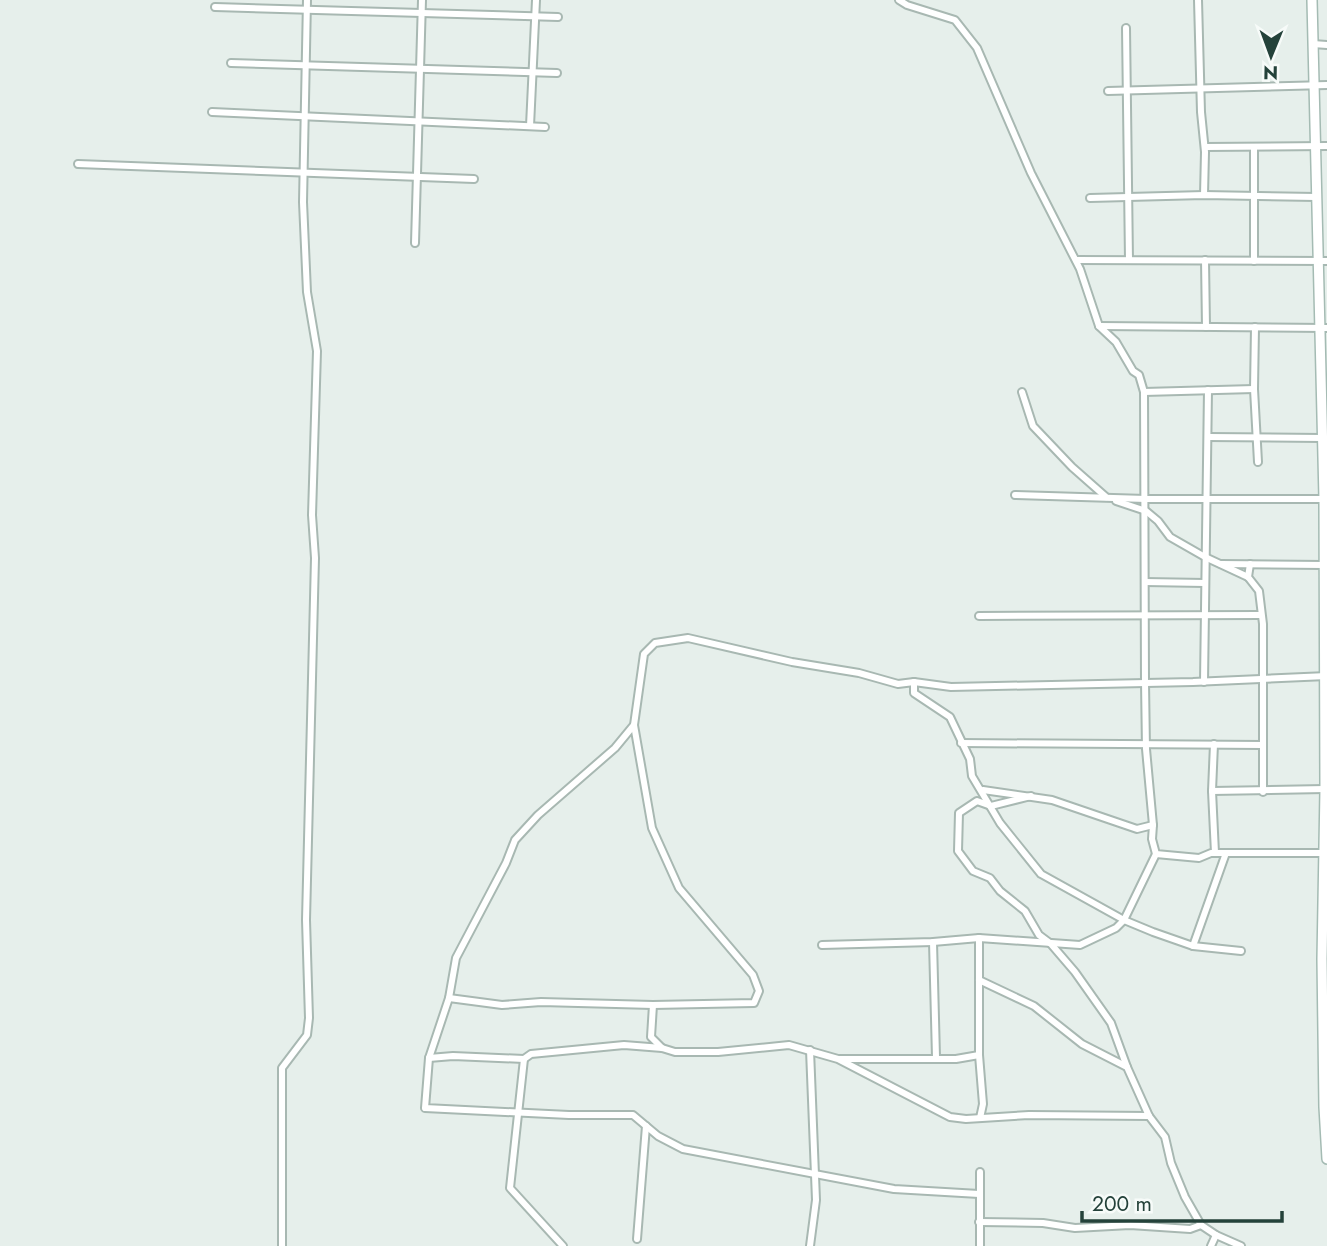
<svg xmlns="http://www.w3.org/2000/svg" width="1327" height="1246" viewBox="0 0 1327 1246" font-family="Jost,sans-serif">
  <style>
    .lines { fill: none; stroke-linecap: round; stroke-linejoin: round }
    .street-casing { stroke: #a8b8b2; stroke-width: 10 }
    .secondary-casing { stroke: #a4bbb3; stroke-width: 12 }
    .street { stroke: #fff; stroke-width: 6 }
    .secondary { stroke: #fff; stroke-width: 9 }
  </style>
  <rect width="100%" height="100%" fill="#e6efeb"/>
  <g class="lines">
    <defs>
      <g id="street">
        <polyline points="899,0 907,5 955,20 977,48 1031,173 1080,269 1099,326 1116,342 1133,371 1139,375 1144,392 1145,682 1146,749 1153,825 1152,839 1156,854 1199,858 1211,853 1324,853"/>
        <polyline points="1198,0 1201,112 1205,152 1204,195"/>
        <polyline points="215,7 558,17"/>
        <polyline points="1126,28 1129,260"/>
        <polyline points="1313,44 1327,45"/>
        <polyline points="231,63 557,73"/>
        <polyline points="1108,91 1327,85"/>
        <polyline points="212,112 545,127"/>
        <polyline points="530,126 536,0"/>
        <polyline points="1205,147 1327,146"/>
        <polyline points="1254,147 1254,261"/>
        <polyline points="78,164 474,179"/>
        <polyline points="1090,198 1204,195 1316,197"/>
        <polyline points="415,243 422,0"/>
        <polyline points="1076,260 1327,261"/>
        <polyline points="1205,260 1206,327"/>
        <polyline points="1099,326 1327,328"/>
        <polyline points="1255,327 1254,389 1258,462"/>
        <polyline points="1022,392 1033,426 1072,467 1106,497"/>
        <polyline points="1144,392 1254,389"/>
        <polyline points="1208,437 1322,438"/>
        <polyline points="1015,495 1146,499 1327,499"/>
        <polyline points="1116,501 1146,511 1158,521 1170,537 1205,557 1248,577"/>
        <polyline points="1221,564 1324,565"/>
        <polyline points="1250,564 1248,577 1259,591 1263,624 1263,792"/>
        <polyline points="1145,582 1205,583"/>
        <polyline points="979,616 1261,615"/>
        <polyline points="914,682 914,693 950,717 970,759 972,776 1000,823 1041,874 1124,920 1153,932 1193,946 1241,951"/>
        <polyline points="1204,682 1208,390"/>
        <polyline points="961,743 1263,745"/>
        <polyline points="1214,744 1212,791 1215,853"/>
        <polyline points="983,790 1052,800 1137,829 1153,825"/>
        <polyline points="1212,791 1325,789"/>
        <polyline points="1031,796 991,806 977,801 959,813 958,851 973,871 990,878 1000,891 1025,911 1039,935 1051,944 1075,972 1111,1023 1127,1067"/>
        <polyline points="979,938 979,1055 983,1104 980,1118"/>
        <polyline points="933,942 936,1057"/>
        <polyline points="822,945 933,942 979,938 1080,945 1116,928 1124,920 1156,854"/>
        <polyline points="1193,946 1226,853"/>
        <polyline points="979,980 1034,1006 1082,1044 1127,1067 1149,1116 1165,1137 1171,1163 1185,1197 1201,1225 1216,1235 1241,1246"/>
        <polyline points="449,998 502,1005 541,1002 653,1005 754,1003 759,991 753,975 679,888 652,828 634,725"/>
        <polyline points="653,1005 651,1037 662,1048"/>
        <polyline points="429,1058 453,1056 524,1059"/>
        <polyline points="840,1059 956,1059 979,1055"/>
        <polyline points="980,1172 980,1246"/>
        <polyline points="979,1194 894,1189 683,1149 658,1136 633,1115 569,1115 425,1108 429,1058 449,998 456,958 506,863 515,840 538,815 615,748 634,725 644,654 655,643 688,638 792,662 859,673 898,684 914,682 951,687 1193,682 1327,676"/>
        <polyline points="979,1222 1043,1223 1075,1228 1130,1225 1190,1229 1201,1225"/>
        <polyline points="637,1239 646,1126"/>
        <polyline points="282,1246 282,1068 307,1035 309,1018 306,920 315,558 312,515 317,351 307,292 303,202 307,0"/>
        <polyline points="563,1246 510,1188 524,1059 531,1054 624,1045 662,1048 675,1052 718,1052 789,1045 838,1059 950,1117 966,1119 1029,1115 1149,1116"/>
        <polyline points="810,1246 816,1200 810,1050"/>
        <polyline points="1211,1246 1216,1235"/>
      </g>
      <polyline id="secondary" points="1312,0 1324,499 1325,789 1322,959 1324,1107 1327,1159"/>
    </defs>
    <use href="#street" class="street-casing"/>
    <use href="#secondary" class="secondary-casing"/>
    <use href="#street" class="street"/>
    <use href="#secondary" class="secondary"/>
  </g>
  <g transform="translate(1271 56) rotate(181)" stroke="#f7fbf9" stroke-width="5" paint-order="stroke">
  <path d="M0-5L12 26L0 18L-12 26Z" fill="#24423a"/>
  <text y="-10" font-size="19" font-weight="bold" text-anchor="middle" fill="#24423a">N</text>
  </g>
  <path d="M1082 1211v10h200v-10" fill="none" stroke="#24423a" stroke-width="3.5"/>
  <text x="1092" y="1211" font-size="21" fill="#24423a" stroke="#f7fbf9" stroke-width="5" paint-order="stroke">200 m</text>
</svg>
